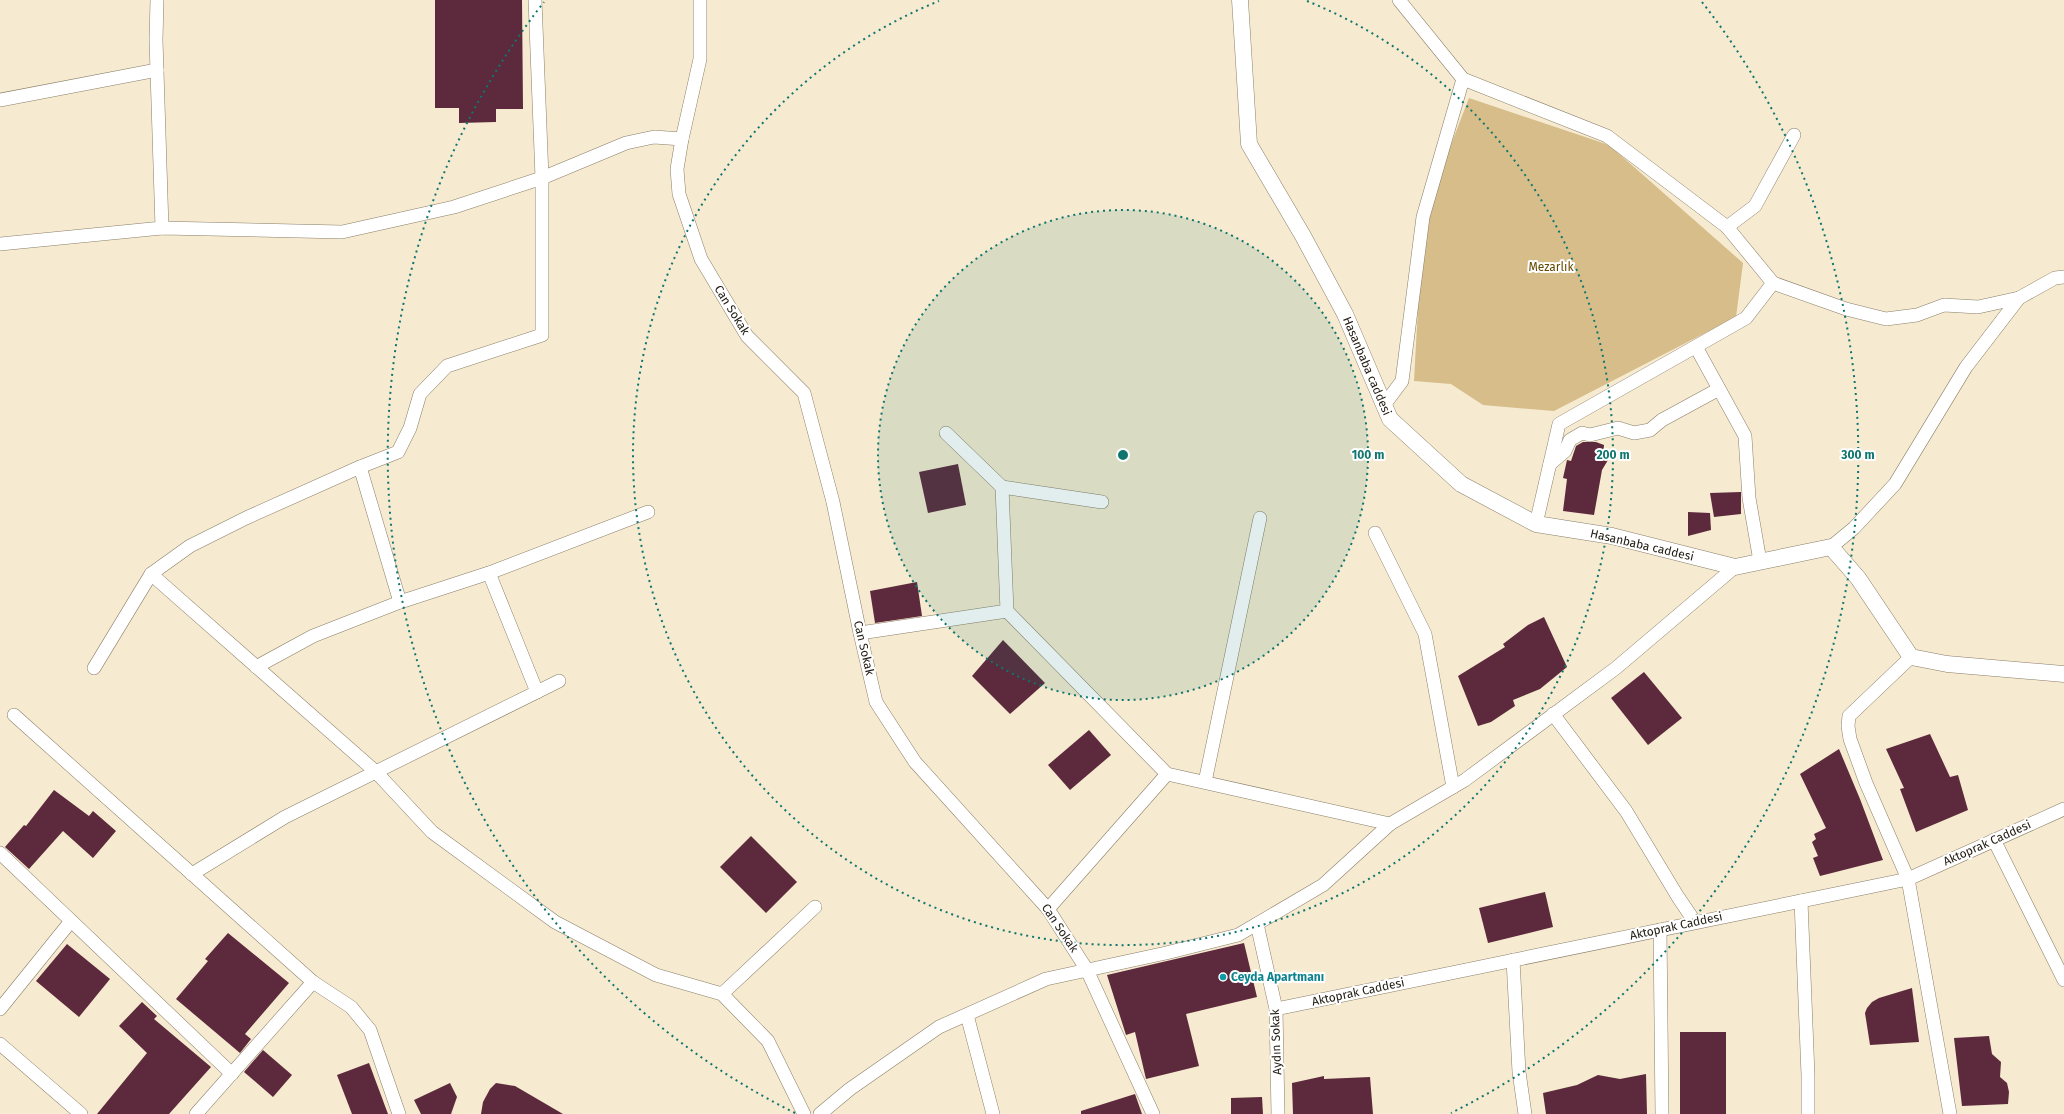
<svg xmlns="http://www.w3.org/2000/svg" width="2064" height="1114" viewBox="0 0 2064 1114" font-family="'Fira Sans',sans-serif">
  <style>
    .green { fill: #d6bd89 }
    .building { fill: #5d293c }
    .lines { fill: none; stroke-linecap: round; stroke-linejoin: round }
    .minor-casing { stroke: #8a7f68; stroke-width: 14 }
    .tertiary-casing { stroke: #8a7f68; stroke-width: 17 }
    .minor { stroke: #fff; stroke-width: 13 }
    .tertiary { stroke: #fff; stroke-width: 16 }
    .ring { fill: none; stroke: #0f766e; stroke-width: 2; stroke-dasharray: 2 4 }
    .culture-dot { fill: #0f9aa8; stroke: #fff; stroke-width: 1.5 }
    .labels { text-anchor: middle; stroke-width: 4; stroke-linejoin: round; paint-order: stroke }
    .park-label { font-size: 12px; fill: #644900; stroke: #fff }
    .street-label { font-size: 12px; fill: #201b12; stroke: #fff }
    .culture-label { font-size: 12px; font-weight: bold; fill: #0d838f; stroke: #fff; text-anchor: start }
    .centre { fill: #0f766e; stroke: #fff; stroke-width: 2 }
    .ring-label { font-size: 12px; text-anchor: middle; font-weight: bold; fill: #0f766e; stroke: #fff; stroke-width: 4; stroke-linejoin: round; paint-order: stroke }
  </style>
  <rect width="100%" height="100%" fill="#f6ead0"/>
  <polygon class="green" points="1469,98 1609,145 1743,263 1736,317 1554,411 1483,405 1451,384 1414,381 1423,217"/>
  <g class="building">
    <polygon points="435,0 522,0 523,109 496,109 496,122 459,123 459,108 435,108"/>
    <polygon points="1583,442 1596,442 1604,445 1603,456 1608,460 1602,470 1594,515 1563,511 1567,479 1563,478 1567,460 1571,461 1576,446"/>
    <polygon points="958,464 966,505 928,513 919,472"/>
    <polygon points="1741,492 1741,514 1714,517 1710,493"/>
    <polygon points="1688,512 1710,513 1711,530 1688,536"/>
    <polygon points="917,582 922,616 875,623 870,591"/>
    <polygon points="1544,617 1567,667 1540,689 1513,700 1515,706 1491,722 1478,726 1458,676 1505,647 1503,644 1528,625"/>
    <polygon points="1003,640 1045,683 1010,714 972,676"/>
    <polygon points="1644,672 1682,718 1648,745 1611,698"/>
    <polygon points="1089,730 1111,755 1070,790 1048,765"/>
    <polygon points="1930,734 1950,777 1958,775 1968,810 1916,832 1900,789 1904,788 1886,749"/>
    <polygon points="1839,749 1860,799 1883,860 1820,876 1813,858 1818,856 1812,842 1816,839 1814,834 1826,828 1800,774"/>
    <polygon points="54,790 89,816 93,811 116,831 93,858 63,831 29,869 5,847 24,825 26,826"/>
    <polygon points="751,836 797,882 766,913 720,867"/>
    <polygon points="1545,892 1553,927 1488,943 1479,908"/>
    <polygon points="228,933 289,983 245,1034 251,1039 240,1053 176,999 208,961 205,959"/>
    <polygon points="1244,943 1257,997 1186,1014 1199,1066 1146,1079 1135,1032 1126,1035 1107,975"/>
    <polygon points="67,944 110,979 79,1017 36,981"/>
    <polygon points="1912,988 1919,1042 1870,1045 1865,1013 1867,1008 1872,1002 1879,998"/>
    <polygon points="142,1002 157,1016 154,1019 211,1067 169,1114 97,1114 147,1053 119,1026"/>
    <rect x="1680" y="1032" width="46" height="82"/>
    <polygon points="1989,1036 1992,1054 2001,1062 2000,1077 2007,1083 2009,1092 2008,1104 1962,1106 1954,1038"/>
    <polygon points="263,1050 292,1075 273,1097 244,1072"/>
    <polygon points="369,1063 388,1114 352,1114 337,1075"/>
    <polygon points="1646,1074 1647,1114 1546,1114 1543,1093 1577,1085 1598,1075 1620,1079"/>
    <polygon points="1324,1076 1324,1079 1370,1077 1373,1114 1293,1114 1292,1083"/>
    <polygon points="450,1083 457,1097 451,1114 421,1114 414,1100"/>
    <polygon points="496,1083 515,1086 563,1114 481,1114 483,1102 490,1089"/>
    <polygon points="1135,1094 1142,1114 1081,1114 1081,1111"/>
    <polygon points="1262,1097 1263,1114 1231,1114 1231,1098"/>
  </g>
  <g class="lines">
    <defs>
      <g id="minor">
        <polyline points="157,0 156,40 162,228"/>
        <polyline points="700,0 700,59 682,139 677,169 679,194 701,259 747,336 804,393 833,502 860,633 876,702 915,762 1048,909 1087,970 1153,1114"/>
        <polyline points="1399,0 1463,79 1607,136 1727,227 1773,283"/>
        <polyline points="0,100 157,70"/>
        <polyline points="1727,227 1755,206 1794,135"/>
        <polyline points="0,244 162,228 342,232 454,207 542,178 626,143 654,137 682,139"/>
        <polyline points="1696,347 1745,436 1749,498 1760,561"/>
        <polyline points="1384,405 1402,381 1423,217 1463,79"/>
        <polyline points="946,433 1002,487 1102,502"/>
        <polyline points="1550,464 1565,451 1570,440 1582,433 1590,435 1618,428 1634,433 1650,430 1662,420 1719,389"/>
        <polyline points="360,467 400,602"/>
        <polyline points="1002,487 1007,611 1167,774 1390,824"/>
        <polyline points="1536,524 1559,424 1746,318 1773,283 1846,309 1886,319 1917,315 1944,305 1978,307 2019,298"/>
        <polyline points="1375,533 1425,634 1453,787"/>
        <polyline points="1831,547 1854,528 1895,484 1966,367 2019,298 2055,278 2064,277"/>
        <polyline points="489,573 537,692"/>
        <polyline points="151,574 376,772 432,832 555,922 656,975 722,994 768,1041 804,1114"/>
        <polyline points="860,633 1007,611"/>
        <polyline points="1911,657 1849,716 1848,726 1850,739 1866,783 1908,879 1950,1114"/>
        <polyline points="256,667 313,636 400,602 489,573 648,512"/>
        <polyline points="94,668 151,574 190,546 246,518 360,467 398,452 410,428 420,394 447,366 542,335 542,178 535,0"/>
        <polyline points="1553,714 1626,811 1678,897 1695,922"/>
        <polyline points="14,715 313,982 351,1007 370,1030 399,1114"/>
        <polyline points="1205,782 1260,518"/>
        <polyline points="1994,840 2064,980"/>
        <polyline points="0,853 232,1074"/>
        <polyline points="192,874 285,817 559,681"/>
        <polyline points="1801,901 1808,1075 1808,1114"/>
        <polyline points="1048,909 1167,774"/>
        <polyline points="1257,924 1276,1009 1278,1114"/>
        <polyline points="1660,930 1662,1114"/>
        <polyline points="1513,960 1519,1072 1525,1114"/>
        <polyline points="722,994 815,907"/>
        <polyline points="0,1009 71,921"/>
        <polyline points="1276,1009 1908,879 2064,809"/>
        <polyline points="967,1015 993,1114"/>
        <polyline points="0,1044 81,1114"/>
        <polyline points="196,1114 313,982"/>
        <polyline points="820,1114 850,1089 939,1027 1046,979 1166,953 1238,935 1323,885 1390,824 1465,780 1616,668 1735,567"/>
      </g>
      <polyline id="tertiary" points="1240,0 1249,144 1303,236 1345,314 1390,419 1461,484 1536,524 1612,536 1735,567 1831,547 1858,578 1911,657 1947,664 2064,674"/>
    </defs>
    <use href="#minor" class="minor-casing"/>
    <use href="#tertiary" class="tertiary-casing"/>
    <use href="#minor" class="minor"/>
    <use href="#tertiary" class="tertiary"/>
  </g>
  <circle cx="1123" cy="455" r="245" fill="#0f766e" fill-opacity=".12"/>
  <g class="ring">
    <circle cx="1123" cy="455" r="245"/>
    <path d="M1307 1A490 490 0 1 1 939 1"/>
    <path d="M795 1113A735 735 0 0 1 544 2M1702 2A735 735 0 0 1 1451 1113"/>
  </g>
  <circle class="culture-dot" cx="1223" cy="977" r="4"/>
  <g class="labels">
    <g class="park-label">
      <text x="1551" y="271">Mezarlık</text>
    </g>
    <g class="street-label">
      <text transform="translate(732 310) rotate(58)" y="4">Can Sokak</text>
      <text transform="translate(1367 366) rotate(67)" y="4">Hasanbaba caddesi</text>
      <text transform="translate(1642 545) rotate(13)" y="4">Hasanbaba caddesi</text>
      <text transform="translate(864 648) rotate(77)" y="4">Can Sokak</text>
      <text transform="translate(1987 843) rotate(-24)" y="4">Aktoprak Caddesi</text>
      <text transform="translate(1676 926) rotate(-12)" y="4">Aktoprak Caddesi</text>
      <text transform="translate(1060 928) rotate(56)" y="4">Can Sokak</text>
      <text transform="translate(1358 992) rotate(-12)" y="4">Aktoprak Caddesi</text>
      <text transform="translate(1276 1042) rotate(-92)" y="4">Aydın Sokak</text>
    </g>
    <g class="culture-label">
      <text x="1231" y="981">Ceyda Apartmanı</text>
    </g>
  </g>
  <circle cx="1123" cy="455" r="6" class="centre"/>
  <g class="ring-label">
    <text x="1368" y="459">100 m</text>
    <text x="1613" y="459">200 m</text>
    <text x="1858" y="459">300 m</text>
  </g>
</svg>
